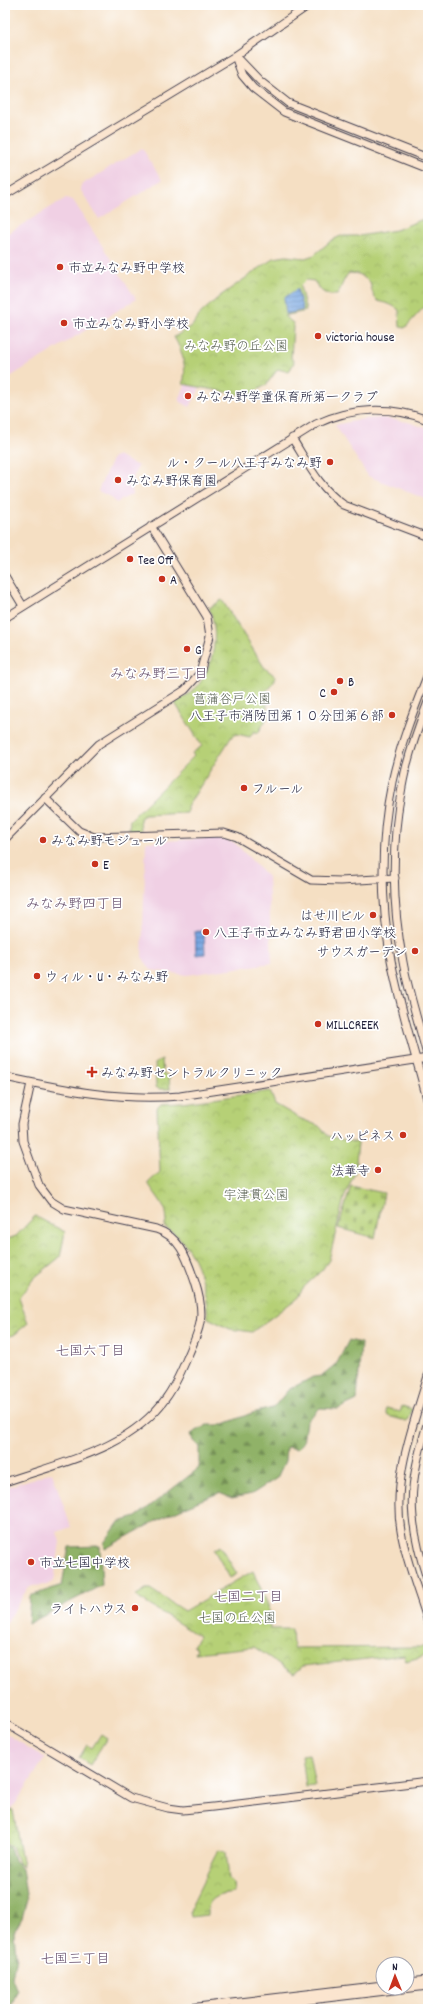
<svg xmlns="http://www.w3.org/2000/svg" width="433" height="2014" viewBox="0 0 433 2014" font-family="Dekko,'Klee One',sans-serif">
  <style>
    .built { fill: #f0d0e4 }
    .forest { fill: url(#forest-firs); stroke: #596a51 }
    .cemetery { fill: url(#cemetery-stones); stroke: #6c7958 }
    .park { fill: url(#park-crowns); stroke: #6c7958 }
    .water { fill: url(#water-rules); stroke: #4c648e }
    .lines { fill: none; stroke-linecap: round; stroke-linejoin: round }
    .secondary-casing { stroke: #423e4f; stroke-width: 9 }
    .secondary { stroke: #fbe5cf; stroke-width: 7 }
    .poi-dot { fill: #c8321e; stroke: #fff; stroke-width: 1.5 }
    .labels { text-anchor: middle; stroke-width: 3.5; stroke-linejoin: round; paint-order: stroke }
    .poi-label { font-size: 13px; fill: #22223b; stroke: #fff; text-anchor: start }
    .park-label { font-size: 13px; fill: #565f50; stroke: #fff }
    .neighbourhood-label { font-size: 14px; fill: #644d6a; stroke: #fff }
  </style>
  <defs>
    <pattern id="forest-firs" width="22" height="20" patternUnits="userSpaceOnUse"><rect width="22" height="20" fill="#90b267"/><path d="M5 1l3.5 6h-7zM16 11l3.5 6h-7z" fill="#759056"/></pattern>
    <pattern id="cemetery-stones" width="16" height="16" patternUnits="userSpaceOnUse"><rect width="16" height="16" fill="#b6d076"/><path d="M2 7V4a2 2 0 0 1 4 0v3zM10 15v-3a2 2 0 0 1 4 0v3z" fill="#9cb267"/></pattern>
    <pattern id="park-crowns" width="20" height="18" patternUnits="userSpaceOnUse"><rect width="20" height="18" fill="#b6d076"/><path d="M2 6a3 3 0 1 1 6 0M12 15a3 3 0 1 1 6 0" fill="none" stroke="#9cb267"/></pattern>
    <pattern id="water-rules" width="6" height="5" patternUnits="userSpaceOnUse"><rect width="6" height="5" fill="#77a6e1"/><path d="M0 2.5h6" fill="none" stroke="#6187b8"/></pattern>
  </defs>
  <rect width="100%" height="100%" fill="#fff"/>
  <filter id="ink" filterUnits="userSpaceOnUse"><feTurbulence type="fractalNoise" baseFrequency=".025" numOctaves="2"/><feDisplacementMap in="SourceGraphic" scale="8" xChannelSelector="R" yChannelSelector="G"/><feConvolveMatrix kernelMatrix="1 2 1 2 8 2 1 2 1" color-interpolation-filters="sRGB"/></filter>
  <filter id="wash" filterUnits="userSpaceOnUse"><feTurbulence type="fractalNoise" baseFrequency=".012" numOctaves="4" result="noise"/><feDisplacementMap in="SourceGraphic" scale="16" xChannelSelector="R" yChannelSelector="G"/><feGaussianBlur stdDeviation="0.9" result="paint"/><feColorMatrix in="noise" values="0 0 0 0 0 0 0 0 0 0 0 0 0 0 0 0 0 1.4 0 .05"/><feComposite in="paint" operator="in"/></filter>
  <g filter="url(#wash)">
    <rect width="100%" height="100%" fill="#f5dfc3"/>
    <g class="built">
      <polygon points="142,148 162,180 99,219 80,189 81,185"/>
      <polygon points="66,198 73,200 136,299 5,380 5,235"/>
      <polygon points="185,385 200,388 190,407 179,401"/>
      <polygon points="383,418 408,422 428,429 428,500 368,476 335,425 363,419"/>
      <polygon points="117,456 138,466 133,478 132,494 116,503 111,497 98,491 113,457"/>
      <polygon points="216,838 235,843 268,877 272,963 187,975 151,970 142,957 146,842"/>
      <polygon points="52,1472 71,1527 57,1532 60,1542 54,1581 47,1585 32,1586 27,1589 5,1625 5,1488"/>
      <polygon points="5,1733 45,1758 12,1809 8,1810 5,1808"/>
    </g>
    <g class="forest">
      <path d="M349,1340L361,1343L357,1400L338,1409L320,1408L306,1421L303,1443L297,1449L286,1447L285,1461L277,1478L252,1494L232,1498L219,1493C178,1508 142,1528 105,1549L104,1543L119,1522L136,1517L199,1468V1447L193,1441L191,1434L207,1425H221L252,1413L273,1408L288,1390L313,1377L321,1376L337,1363Z"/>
      <polygon points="100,1546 102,1585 28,1624 30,1596 62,1585 69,1547"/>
      <polygon points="5,1845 10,1847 14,1860 22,1869 27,1900 22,1918 14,1932 16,1956 12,1978 17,1991 10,2009 5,2009"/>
    </g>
    <polygon class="cemetery" points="351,1186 384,1193 375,1238 338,1228"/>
    <g class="park">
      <path d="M428,217V306L423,308L405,328L400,327L399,310C382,296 375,311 370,282L359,274L349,273C343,279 342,287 337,295C324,295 321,292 314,281L306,280L300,286L306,311L284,316L293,323V327L291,358L294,362L289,372L278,369L266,385L247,396L183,384C187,367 183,352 174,337L192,326L201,313L220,296L274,258L286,256L305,258L314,255L332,240L341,236H359L396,230Z"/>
      <path d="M222,600L264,667L275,676V680L267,689V718L258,733L254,731L250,737L237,734L232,736L187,807V813L145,815L140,818L141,831H131L129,829L130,820L194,756L192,753L202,746L175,703C182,698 190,694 196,688C214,667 220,633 209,608Z"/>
      <polygon points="162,1060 163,1074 169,1076 170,1089 159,1089 156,1087 155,1063"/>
      <path d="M270,1091L275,1104L299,1118L319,1126L328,1136L358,1143L355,1172L344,1198L329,1260L322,1270L303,1288L296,1299L252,1332L230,1329L208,1318C206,1287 195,1241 164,1227C173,1211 156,1197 148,1183L160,1172L157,1108L161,1104L183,1103Z"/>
      <polygon points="35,1216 65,1232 60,1257 34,1278 21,1295 19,1298 28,1323 14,1335 5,1337 5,1240 16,1236"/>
      <polygon points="402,1406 412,1409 409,1419 406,1421 388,1416 386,1412 387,1408 400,1412"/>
      <polygon points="220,1546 237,1574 230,1578 214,1550"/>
      <polygon points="253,1571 269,1607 270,1629 292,1629 293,1648 427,1647 428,1655 406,1661 404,1655 303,1666 294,1674 254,1647 195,1653 197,1648 193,1646 199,1636 135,1596 146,1589 150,1589 184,1611"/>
      <polygon points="101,1734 107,1738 90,1765 79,1758 87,1745 92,1748"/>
      <polygon points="309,1754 315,1786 306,1787 302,1755"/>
      <polygon points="5,1809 8,1811 13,1810 23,1867 18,1863 12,1846 5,1843"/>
      <path d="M219,1849L226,1851L229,1879L233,1882L234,1893C219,1895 207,1897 207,1915L191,1917L190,1912L194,1900Z"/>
    </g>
    <g class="water">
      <polygon points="297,289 303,310 286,314 284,298"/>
      <polygon points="204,930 205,954 196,955 195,931"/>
    </g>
  </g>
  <g filter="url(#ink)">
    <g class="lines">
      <defs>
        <g id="secondary">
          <polyline points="235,56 242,75 253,88 284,112 428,169"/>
          <polyline points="237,57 260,81 288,103 428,158"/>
          <polyline points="5,195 235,56 309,5"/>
          <path d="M292,438C307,462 319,488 344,505L428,537"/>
          <polyline points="5,576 23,606"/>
          <path d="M5,618L316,424C352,407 391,406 428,420"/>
          <path d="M428,674C414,709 400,745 392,782C380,840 381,903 391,960C400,1008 416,1056 428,1103"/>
          <path d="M428,702C417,730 407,758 402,787C391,843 392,905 403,962C409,995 420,1027 428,1059"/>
          <polyline points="45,798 79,831 94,837 224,833 237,837 311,880 340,881 395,878"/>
          <polyline points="5,839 99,744 185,690 200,673 210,636 207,617 151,526"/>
          <path d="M5,1077C66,1090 117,1101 180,1096L428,1058"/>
          <path d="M428,1376C413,1426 392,1479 401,1531C406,1562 419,1592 428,1622"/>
          <path d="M428,1421C408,1488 406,1515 428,1582"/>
          <path d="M5,1482C62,1462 129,1450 166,1398C175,1386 181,1372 187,1358C201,1326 206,1316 195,1282C187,1259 181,1237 156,1229L64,1209L51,1201L39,1185L23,1141L22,1124L31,1083"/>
          <polyline points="5,1723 131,1798 168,1808 183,1810 213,1807 428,1781"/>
          <polyline points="407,1982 428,1980"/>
          <polyline points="180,2009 383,1985"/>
          <polyline points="233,2009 428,1986"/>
        </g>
      </defs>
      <use href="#secondary" class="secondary-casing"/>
      <use href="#secondary" class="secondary"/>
    </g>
  </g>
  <g class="poi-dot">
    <circle cx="60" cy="267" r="4"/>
    <circle cx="64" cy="323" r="4"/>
    <circle cx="318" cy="336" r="4"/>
    <circle cx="188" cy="396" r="4"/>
    <circle cx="330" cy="462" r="4"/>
    <circle cx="118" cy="480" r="4"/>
    <circle cx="130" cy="559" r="4"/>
    <circle cx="162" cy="579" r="4"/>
    <circle cx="187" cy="649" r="4"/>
    <circle cx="340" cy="681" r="4"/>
    <circle cx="334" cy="692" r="4"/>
    <circle cx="392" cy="715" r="4"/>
    <circle cx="244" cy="788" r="4"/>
    <circle cx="43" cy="840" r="4"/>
    <circle cx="95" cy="864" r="4"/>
    <circle cx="373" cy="915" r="4"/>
    <circle cx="206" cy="932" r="4"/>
    <circle cx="415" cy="951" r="4"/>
    <circle cx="37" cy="976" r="4"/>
    <circle cx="318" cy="1024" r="4"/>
    <path d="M90 1066h4v4h4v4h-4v4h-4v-4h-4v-4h4z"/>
    <circle cx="403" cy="1135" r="4"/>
    <circle cx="378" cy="1170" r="4"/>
    <circle cx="31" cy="1562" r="4"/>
    <circle cx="135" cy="1608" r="4"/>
  </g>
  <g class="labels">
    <g class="poi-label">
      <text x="68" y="272">市立みなみ野中学校</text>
      <text x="72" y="328">市立みなみ野小学校</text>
      <text x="326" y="341">victoria house</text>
      <text x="196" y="401">みなみ野学童保育所第一クラブ</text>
      <text x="322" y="467" text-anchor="end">ル・クール八王子みなみ野</text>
      <text x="126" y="485">みなみ野保育園</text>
      <text x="138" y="564">Tee Off</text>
      <text x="170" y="584">A</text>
      <text x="195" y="654">G</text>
      <text x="348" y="686">B</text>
      <text x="326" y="697" text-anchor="end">C</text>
      <text x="384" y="720" text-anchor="end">八王子市消防団第１０分団第６部</text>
      <text x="252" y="793">フルール</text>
      <text x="51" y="845">みなみ野モジュール</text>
      <text x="103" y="869">E</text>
      <text x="365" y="920" text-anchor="end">はせ川ビル</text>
      <text x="214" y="937">八王子市立みなみ野君田小学校</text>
      <text x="407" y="956" text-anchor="end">サウスガーデン</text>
      <text x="45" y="981">ウィル・U・みなみ野</text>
      <text x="326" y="1029">MILLCREEK</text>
      <text x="101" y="1077">みなみ野セントラルクリニック</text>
      <text x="395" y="1140" text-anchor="end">ハッピネス</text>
      <text x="370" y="1175" text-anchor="end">法華寺</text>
      <text x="39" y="1567">市立七国中学校</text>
      <text x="127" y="1613" text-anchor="end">ライトハウス</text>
    </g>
    <g class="park-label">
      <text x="236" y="350">みなみ野の丘公園</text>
      <text x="232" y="703">菖蒲谷戸公園</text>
      <text x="256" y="1199">宇津貫公園</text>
      <text x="237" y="1622">七国の丘公園</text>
    </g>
    <g class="neighbourhood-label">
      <text x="159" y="678">みなみ野三丁目</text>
      <text x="75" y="908">みなみ野四丁目</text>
      <text x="90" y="1355">七国六丁目</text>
      <text x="248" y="1601">七国二丁目</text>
      <text x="75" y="1963">七国三丁目</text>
    </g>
  </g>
  <rect width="433" height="2014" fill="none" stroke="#fff" stroke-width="20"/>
  <g transform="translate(395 1976) rotate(359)"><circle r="19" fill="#ffffff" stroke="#a7a7b1"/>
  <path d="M0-3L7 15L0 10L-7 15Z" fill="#c8321e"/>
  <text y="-6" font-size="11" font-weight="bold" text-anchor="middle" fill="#22223b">N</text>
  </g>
</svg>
